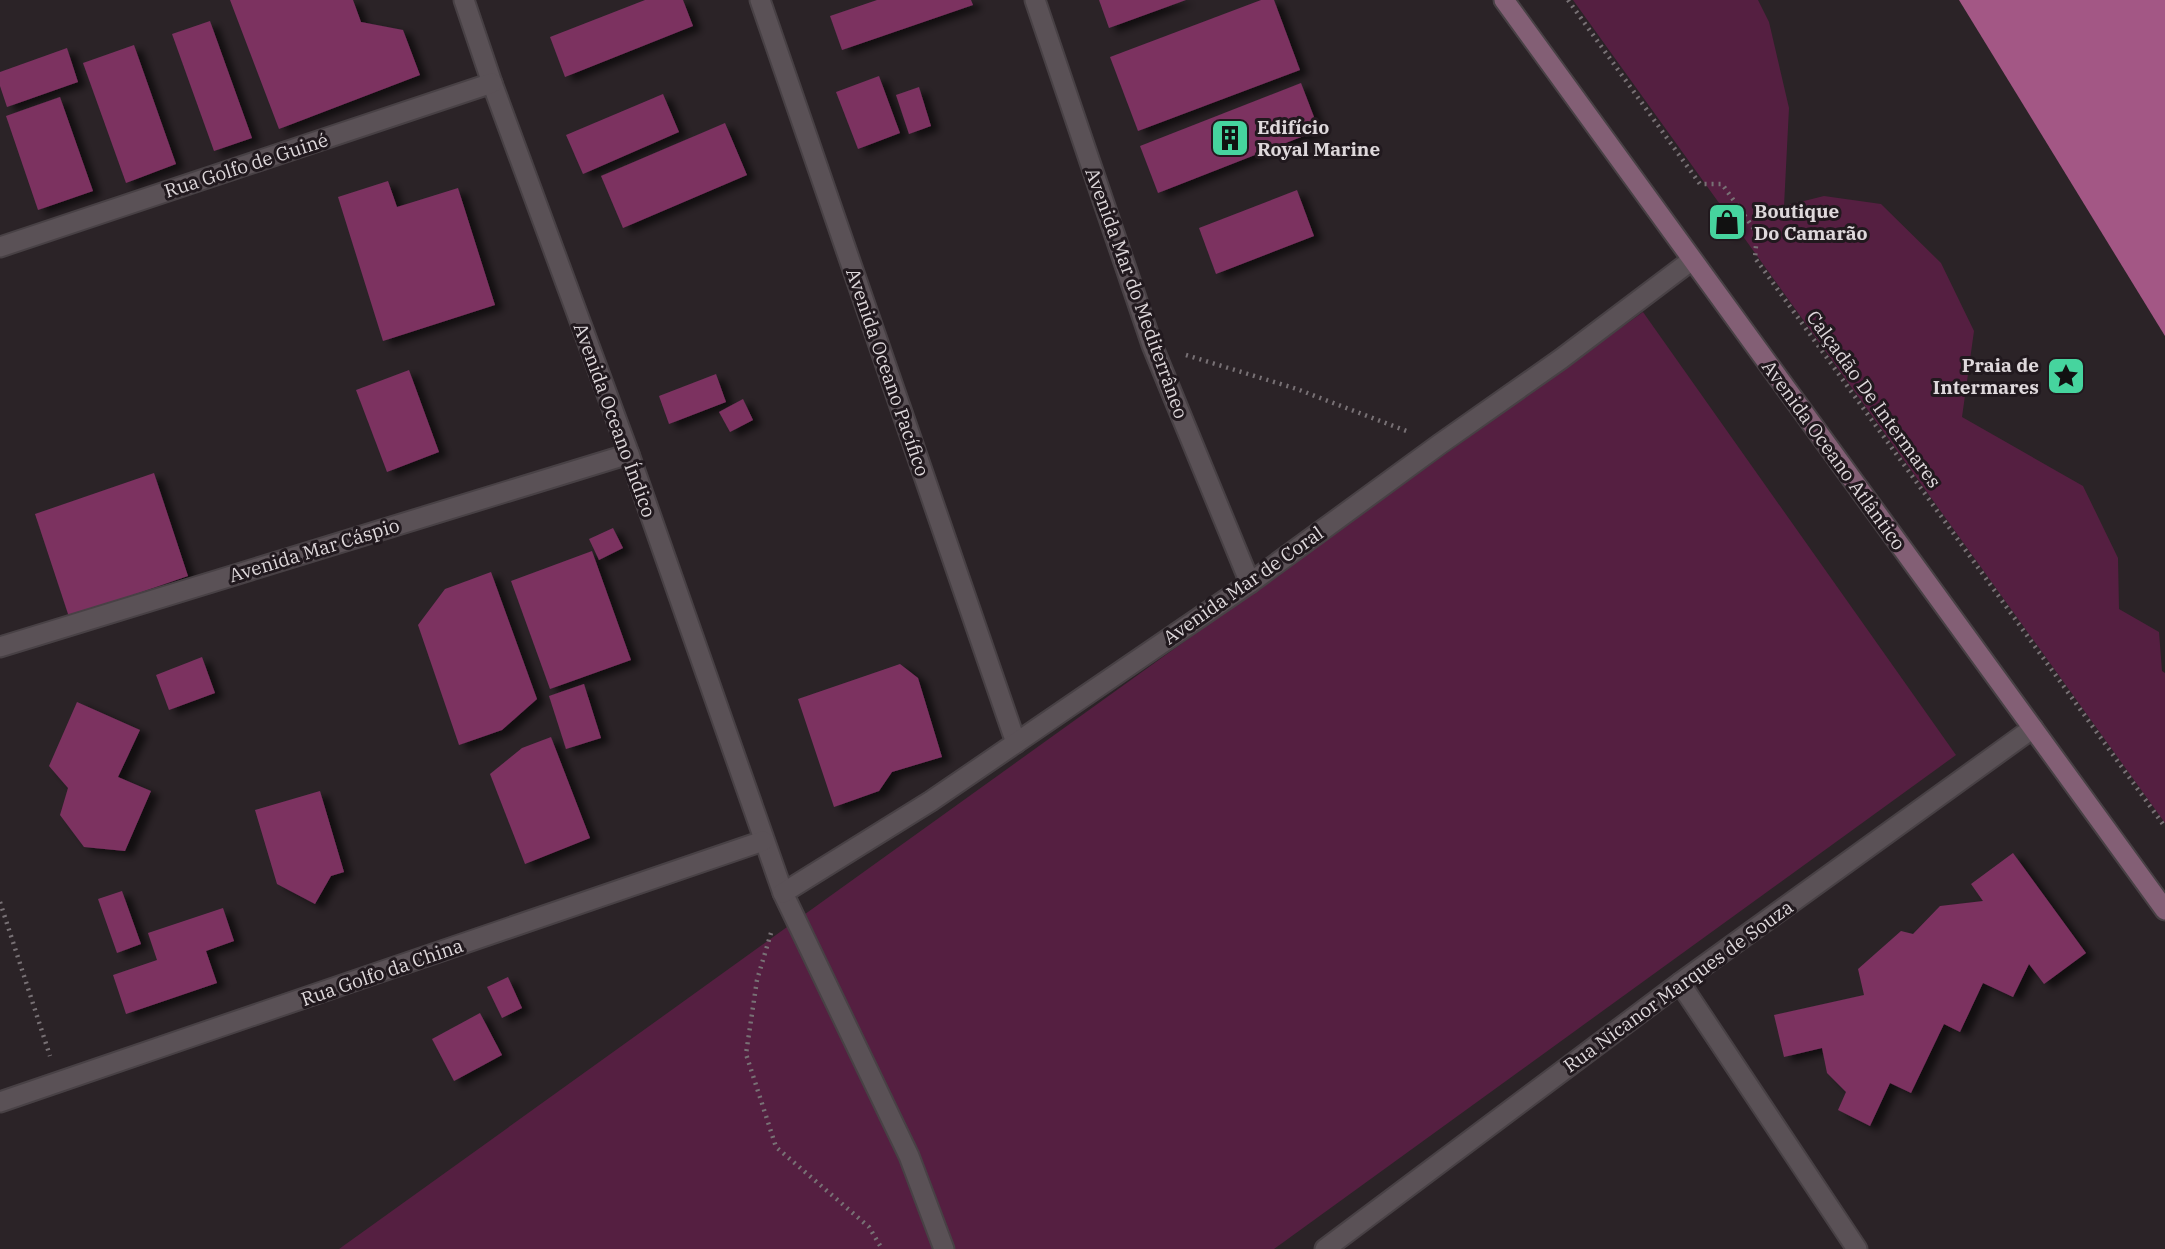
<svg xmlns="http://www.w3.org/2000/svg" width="2165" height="1249" viewBox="0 0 2165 1249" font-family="'IBM Plex Serif',serif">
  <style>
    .green { fill: #551f41 }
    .water { fill: #a35785 }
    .building { fill: #7b3261; filter: url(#shadow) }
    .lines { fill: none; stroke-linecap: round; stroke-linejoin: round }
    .minor-casing { stroke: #484145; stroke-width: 23 }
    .secondary-casing { stroke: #484145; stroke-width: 23 }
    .path { stroke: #787175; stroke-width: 4.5; stroke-dasharray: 2 5; stroke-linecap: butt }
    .minor { stroke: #5a5156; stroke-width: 19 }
    .secondary { stroke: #835f75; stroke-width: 19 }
    .labels { text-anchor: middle; stroke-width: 6; stroke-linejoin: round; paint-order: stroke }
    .poi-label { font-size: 19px; font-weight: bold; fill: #ded8db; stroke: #21191e; text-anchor: start }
    .street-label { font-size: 19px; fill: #ded8db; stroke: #21191e }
  </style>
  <defs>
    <filter id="shadow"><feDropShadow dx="8" dy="4.5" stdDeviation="3.5" flood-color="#0009"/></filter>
  </defs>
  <rect width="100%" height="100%" fill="#2b2327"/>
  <g class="green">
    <polygon points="1573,0 1758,0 1769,22 1789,108 1784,206 1824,196 1881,204 1941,263 1974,331 1962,417 2083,486 2118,558 2119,609 2159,632 2162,671 2165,673 2165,823"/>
    <polygon points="1643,312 1956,755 1274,1249 339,1249"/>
  </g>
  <polygon class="water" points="1959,0 2165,0 2165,336"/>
  <g class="building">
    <polygon points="230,0 353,0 361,22 403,30 420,75 279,129"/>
    <polygon points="645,0 683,0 693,26 565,77 550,37"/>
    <polygon points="877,0 971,0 973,5 842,50 830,16"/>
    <polygon points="1099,0 1186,0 1109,28"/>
    <polygon points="1261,0 1274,0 1300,70 1138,131 1110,57"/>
    <polygon points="210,21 252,138 214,151 172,34"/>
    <polygon points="134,45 176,164 126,183 83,63"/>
    <polygon points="67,48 78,82 7,107 0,86 0,72"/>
    <polygon points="879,76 900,133 858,149 836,92"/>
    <polygon points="1301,83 1319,130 1158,193 1140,146"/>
    <polygon points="919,87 931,126 909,134 896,95"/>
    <polygon points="663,94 679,132 583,174 566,135"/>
    <polygon points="60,97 93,191 38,210 6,116"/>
    <polygon points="725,123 747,175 623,228 601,176"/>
    <polygon points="388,181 397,207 458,188 495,305 383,341 338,197"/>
    <polygon points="1297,190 1314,236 1216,274 1199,228"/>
    <polygon points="1726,208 1740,227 1728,235 1713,217"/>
    <polygon points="409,370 439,452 387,472 356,390"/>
    <polygon points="716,374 726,402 669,424 659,396"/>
    <polygon points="743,399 753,420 730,432 719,412"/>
    <polygon points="154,473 188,576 69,617 35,514"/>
    <polygon points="613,528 623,548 599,560 589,539"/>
    <polygon points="592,551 631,660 550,689 511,581"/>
    <polygon points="491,572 537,699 502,730 459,745 418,625 445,589"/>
    <polygon points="202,657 215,693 169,710 156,675"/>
    <polygon points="900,664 918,678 942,757 892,772 879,791 834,807 798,699"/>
    <polygon points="584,684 601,738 566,749 549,696"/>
    <polygon points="77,702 140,730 118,777 151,791 125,851 84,847 60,815 68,788 49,766"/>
    <polygon points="551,737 590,838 525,864 490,774 522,748"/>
    <polygon points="320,791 344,872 331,876 315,904 277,884 255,810"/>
    <polygon points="2013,853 2086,953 2044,984 2029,964 2013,997 1983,983 1960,1032 1944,1024 1911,1093 1890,1083 1870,1126 1838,1110 1846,1092 1827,1073 1822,1048 1784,1057 1774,1015 1864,995 1858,969 1901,931 1913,934 1940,906 1983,901 1971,884"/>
    <polygon points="122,891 141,944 117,953 98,899"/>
    <polygon points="223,908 234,941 206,951 217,983 126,1014 113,975 157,960 148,933"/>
    <polygon points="508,977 522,1008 502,1018 487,987"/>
    <polygon points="480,1013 502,1055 454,1081 432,1039"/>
  </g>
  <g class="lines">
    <defs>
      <g id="minor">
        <polyline points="464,0 492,83 629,454 783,893 909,1156 944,1249"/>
        <polyline points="760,0 1016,743"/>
        <polyline points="1035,0 1152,345 1250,583"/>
        <polyline points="0,247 492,83"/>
        <polyline points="0,647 629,454"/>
        <polyline points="783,893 931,801 1250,583 1440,444 1561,359 1692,260"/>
        <polyline points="1680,983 1857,1249"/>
        <polyline points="0,1102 763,841"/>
        <polyline points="1325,1249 1680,983 2033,728"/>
      </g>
      <polyline id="secondary" points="1504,0 2165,910"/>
    </defs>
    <use href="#minor" class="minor-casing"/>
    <use href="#secondary" class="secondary-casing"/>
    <g class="path">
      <polyline points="1568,0 1700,184 1722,184 1757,233 1755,258 2165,827"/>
      <polyline points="1186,355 1297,389 1409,432"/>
      <polyline points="0,902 50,1056"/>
      <polyline points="771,933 757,980 746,1054 776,1147 869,1227 882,1249"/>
    </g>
    <use href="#minor" class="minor"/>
    <use href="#secondary" class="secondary"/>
  </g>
  <defs>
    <symbol id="building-square" viewBox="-11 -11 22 22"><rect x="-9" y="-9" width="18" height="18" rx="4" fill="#46d49e" stroke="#21191e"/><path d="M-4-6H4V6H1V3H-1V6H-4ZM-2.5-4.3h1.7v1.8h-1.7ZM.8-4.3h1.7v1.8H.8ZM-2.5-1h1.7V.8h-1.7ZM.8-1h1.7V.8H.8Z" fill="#111"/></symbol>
    <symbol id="shop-square" viewBox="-11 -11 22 22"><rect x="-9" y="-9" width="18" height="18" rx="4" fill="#46d49e" stroke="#21191e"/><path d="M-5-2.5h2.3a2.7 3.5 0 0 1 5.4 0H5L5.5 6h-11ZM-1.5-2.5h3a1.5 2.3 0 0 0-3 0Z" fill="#111"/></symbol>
    <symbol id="sight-square" viewBox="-11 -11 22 22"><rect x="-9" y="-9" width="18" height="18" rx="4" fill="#46d49e" stroke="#21191e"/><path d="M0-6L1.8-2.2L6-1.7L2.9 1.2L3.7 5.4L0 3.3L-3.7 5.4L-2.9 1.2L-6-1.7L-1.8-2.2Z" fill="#111"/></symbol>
  </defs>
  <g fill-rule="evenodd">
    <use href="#building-square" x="1208" y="116" width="44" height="44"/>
    <use href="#shop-square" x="1705" y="200" width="44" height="44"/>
    <use href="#sight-square" x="2044" y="354" width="44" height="44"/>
  </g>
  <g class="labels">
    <g class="poi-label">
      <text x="1257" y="134">Edifício<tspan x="1257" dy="22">Royal Marine</tspan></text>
      <text x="1754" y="218">Boutique<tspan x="1754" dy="22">Do Camarão</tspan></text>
      <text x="2039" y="372" text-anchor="end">Praia de<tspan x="2039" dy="22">Intermares</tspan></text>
    </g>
    <g class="street-label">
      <text transform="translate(246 165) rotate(-18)" y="7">Rua Golfo de Guiné</text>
      <text transform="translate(1137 293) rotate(70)" y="7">Avenida Mar do Mediterrâneo</text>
      <text transform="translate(888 372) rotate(71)" y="7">Avenida Oceano Pacífico</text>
      <text transform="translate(1874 399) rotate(54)" y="7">Calçadão De Intermares</text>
      <text transform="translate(615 420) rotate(70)" y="7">Avenida Oceano Índico</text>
      <text transform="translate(1834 455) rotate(54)" y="7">Avenida Oceano Atlântico</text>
      <text transform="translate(314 550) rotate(-17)" y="7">Avenida Mar Cáspio</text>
      <text transform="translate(1243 585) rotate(-35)" y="7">Avenida Mar de Coral</text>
      <text transform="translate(382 972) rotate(-19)" y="7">Rua Golfo da China</text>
      <text transform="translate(1678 986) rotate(-36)" y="7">Rua Nicanor Marques de Souza</text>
    </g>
  </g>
</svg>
